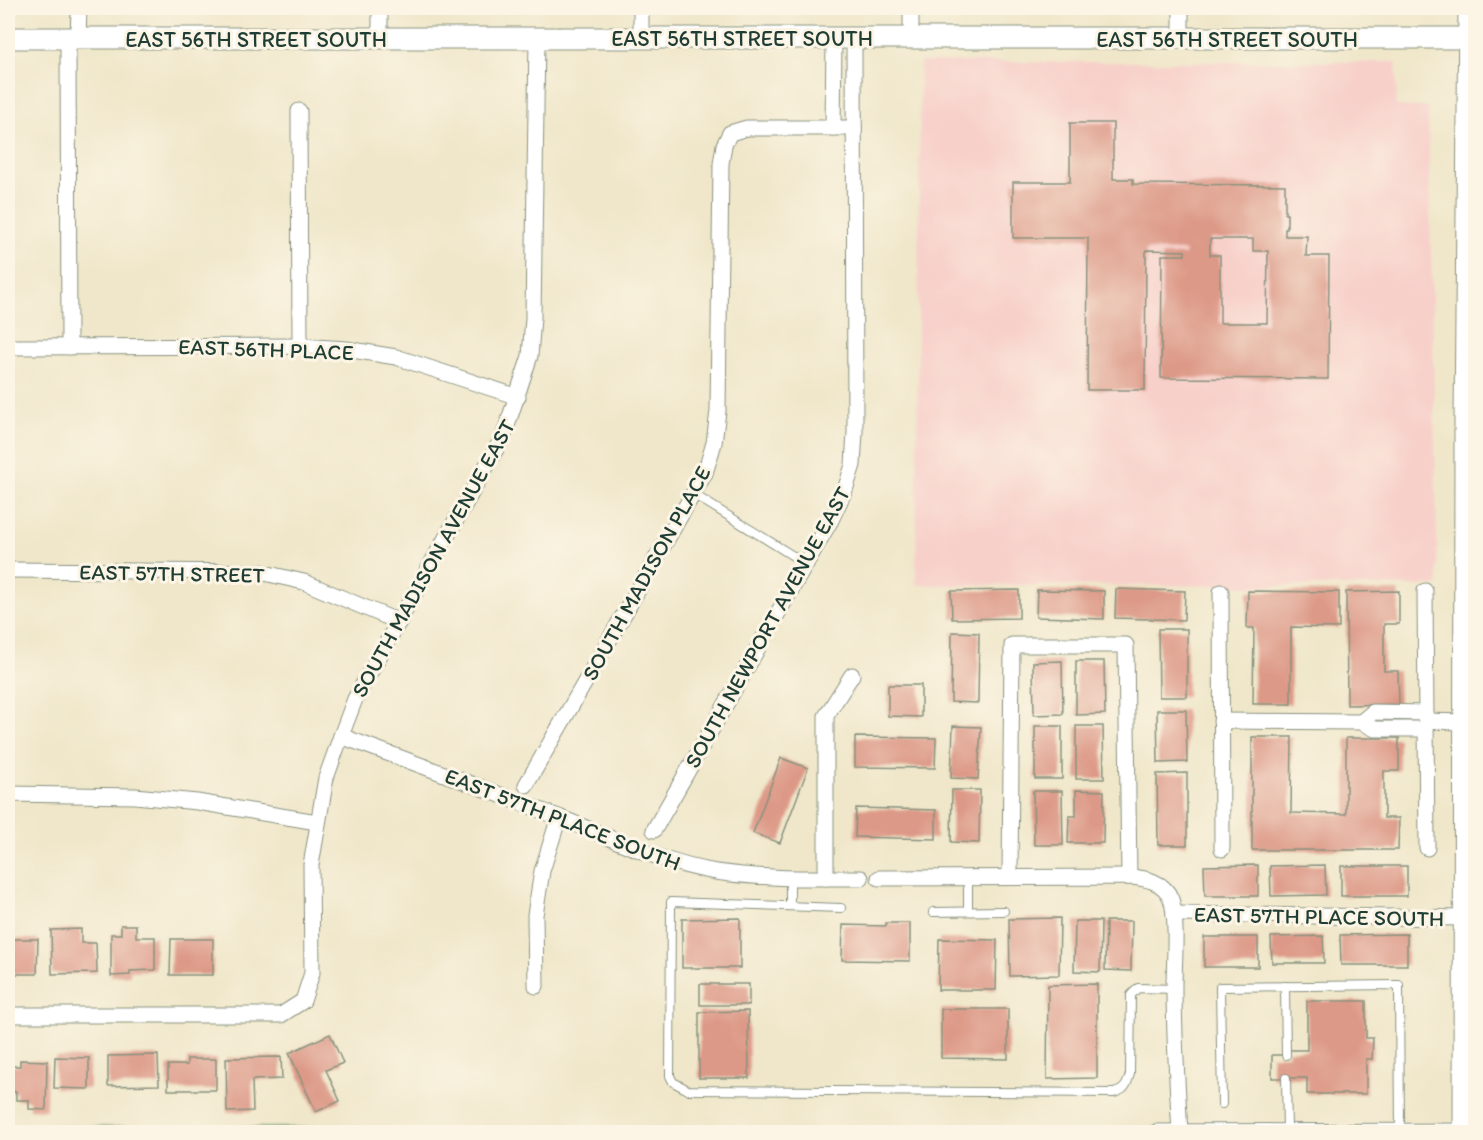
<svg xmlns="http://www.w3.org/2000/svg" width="1483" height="1140" viewBox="0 0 1483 1140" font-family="Itim,sans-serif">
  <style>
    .built { fill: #f7d0ca }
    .green { fill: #81c783; stroke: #50825c; stroke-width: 1.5 }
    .building { fill: #dd9987; fill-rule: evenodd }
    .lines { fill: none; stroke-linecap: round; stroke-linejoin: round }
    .lane-casing { stroke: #88927f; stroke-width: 10 }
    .street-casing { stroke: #88927f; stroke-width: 17 }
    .secondary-casing { stroke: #88927f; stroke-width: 23 }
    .lane { stroke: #fff; stroke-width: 8 }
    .street { stroke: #fff; stroke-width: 15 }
    .secondary { stroke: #fff; stroke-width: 21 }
    .labels { text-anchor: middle; stroke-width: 6; stroke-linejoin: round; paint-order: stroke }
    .street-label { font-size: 22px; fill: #1f3d34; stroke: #fcf5e5 }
  </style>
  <rect width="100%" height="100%" fill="#fcf5e5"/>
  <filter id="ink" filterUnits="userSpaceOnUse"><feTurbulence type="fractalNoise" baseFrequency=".0167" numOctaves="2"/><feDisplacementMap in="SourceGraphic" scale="12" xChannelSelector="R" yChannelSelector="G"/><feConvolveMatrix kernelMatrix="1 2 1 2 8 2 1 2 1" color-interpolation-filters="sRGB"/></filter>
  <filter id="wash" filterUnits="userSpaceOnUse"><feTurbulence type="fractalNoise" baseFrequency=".008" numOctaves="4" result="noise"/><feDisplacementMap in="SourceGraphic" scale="24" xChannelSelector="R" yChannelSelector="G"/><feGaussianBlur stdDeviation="1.35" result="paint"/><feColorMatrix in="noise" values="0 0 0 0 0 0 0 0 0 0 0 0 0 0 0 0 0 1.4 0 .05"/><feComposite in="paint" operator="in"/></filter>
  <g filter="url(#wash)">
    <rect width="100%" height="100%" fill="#f0e7ca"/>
    <polygon class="built" points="920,62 1397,62 1396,106 1428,107 1438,586 916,585"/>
    <polygon class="green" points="8,1127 363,1128 363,1132 8,1132"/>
    <g id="blocks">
      <g class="building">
        <path d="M1070,123H1113V179H1133V184L1285,185V214H1287V229H1285V236H1307L1306,256H1329L1328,379L1161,378L1162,255H1185V251L1146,250L1145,390H1087L1088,238H1013V182H1070ZM1210,239H1253V251H1268L1267,323H1220V255H1210Z"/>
        <polygon points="1116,589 1185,591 1184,620 1115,618"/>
        <polygon points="1019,590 1019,618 952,619 951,591"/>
        <polygon points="1037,590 1104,591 1104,619 1036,617"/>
        <polygon points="1248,591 1339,592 1339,628 1291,627 1291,704 1253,704 1254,628 1247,628"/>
        <polygon points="1399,591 1399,624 1384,624 1384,671 1398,671 1399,704 1347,705 1346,592"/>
        <polygon points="1158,629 1187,629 1187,697 1159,697"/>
        <polygon points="952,632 979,633 978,703 951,702"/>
        <polygon points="1062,661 1063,714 1034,715 1033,662"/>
        <polygon points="1076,661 1104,661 1105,714 1076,715"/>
        <polygon points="888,685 921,685 921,717 888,716"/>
        <polygon points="1157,710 1186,710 1187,762 1158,763"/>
        <polygon points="953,726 981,727 978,779 951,778"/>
        <rect x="1035" y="726" width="27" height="53"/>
        <polygon points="1076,726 1103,726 1104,779 1076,779"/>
        <polygon points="855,737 936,738 935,768 855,767"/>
        <polygon points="1252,737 1292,737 1291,813 1346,814 1346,738 1399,738 1399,771 1384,771 1384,818 1399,818 1398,850 1252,850"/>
        <polygon points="781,758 808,768 780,843 753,833"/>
        <polygon points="1187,773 1187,845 1158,845 1157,774"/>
        <polygon points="952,790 980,790 979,843 951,842"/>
        <polygon points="1076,790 1104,791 1103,843 1068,843 1069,816 1076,816"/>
        <polygon points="1033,791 1062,791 1063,845 1034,845"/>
        <polygon points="856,808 936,810 936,839 855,837"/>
        <polygon points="1258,865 1258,896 1205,896 1204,866"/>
        <polygon points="1325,865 1326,895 1271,896 1270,866"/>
        <rect x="1341" y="866" width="66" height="30"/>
        <polygon points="740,918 740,968 682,968 682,919"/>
        <polygon points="1060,918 1059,975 1010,976 1009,919"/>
        <polygon points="1075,921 1101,921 1100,972 1074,971"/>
        <polygon points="1106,921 1132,921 1131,971 1105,970"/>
        <polygon points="886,923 910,923 910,961 842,960 843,925 886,926"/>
        <polygon points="121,925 136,925 136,937 155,937 155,970 130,971 130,975 111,976 111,934 121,934"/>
        <polygon points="81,929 81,943 96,943 97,973 52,974 51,930"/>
        <polygon points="1407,934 1407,965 1341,965 1340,935"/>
        <polygon points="1323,936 1324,963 1272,963 1271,937"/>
        <rect x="1204" y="937" width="54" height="30"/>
        <polygon points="8,939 38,939 37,974 8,974"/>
        <polygon points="171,939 213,939 213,975 170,975"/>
        <polygon points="939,939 997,940 996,990 938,990"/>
        <rect x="700" y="984" width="49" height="21"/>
        <polygon points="1097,984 1097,1078 1047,1079 1048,985"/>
        <polygon points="1307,1001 1366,1001 1366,1038 1373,1038 1372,1059 1366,1059 1366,1094 1307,1094 1307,1078 1272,1078 1272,1055 1288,1055 1288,1050 1307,1050"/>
        <polygon points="941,1009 1008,1009 1008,1059 941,1058"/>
        <polygon points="748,1011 749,1078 699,1078 699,1012"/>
        <polygon points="330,1034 343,1063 326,1070 340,1101 316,1112 289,1053"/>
        <polygon points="158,1055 159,1085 108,1086 108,1056"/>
        <polygon points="55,1057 89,1058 89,1089 54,1088"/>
        <polygon points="281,1057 282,1079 252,1080 253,1111 227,1112 226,1058"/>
        <polygon points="187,1059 216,1059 216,1090 168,1090 168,1065 187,1065"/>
        <polygon points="20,1060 47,1061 46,1110 29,1109 29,1100 16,1100 16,1092 8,1092 8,1066 20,1066"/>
      </g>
    </g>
  </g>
  <g filter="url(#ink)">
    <use href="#blocks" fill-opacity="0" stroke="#88927f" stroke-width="1.5"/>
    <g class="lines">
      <defs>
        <g id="lane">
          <polyline points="693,494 806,564"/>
          <polyline points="790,877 790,906"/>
          <polyline points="968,877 968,911"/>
          <path d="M841,908L671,902L670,1076L673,1082L688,1090L1114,1093C1125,1090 1127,1085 1130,1074L1131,995L1138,988L1174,989"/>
          <polyline points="933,912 1004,911"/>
          <polyline points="1285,986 1286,1055"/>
          <polyline points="1286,1078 1287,1132"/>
          <polyline points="1222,1104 1220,987 1399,985 1400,1132"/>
        </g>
        <g id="street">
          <polyline points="641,8 641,38"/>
          <polyline points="68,38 69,347"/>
          <polyline points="78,38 79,8"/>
          <polyline points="911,38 911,8"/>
          <polyline points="1181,38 1181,8"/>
          <polyline points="380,39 380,8"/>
          <polyline points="299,111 300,346"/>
          <polyline points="833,128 834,38"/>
          <polyline points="8,347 300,346 346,349 396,357 518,397"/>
          <polyline points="8,570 260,572 304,582 399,622"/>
          <polyline points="1425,591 1427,848"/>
          <polyline points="1221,592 1222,849"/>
          <polyline points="1221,721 1361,722 1375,729 1426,729"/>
          <polyline points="1426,721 1464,722"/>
          <polyline points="1361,722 1373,712 1426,713"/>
          <path d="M341,736C414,763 486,789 558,817C611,837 660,863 716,872C764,879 813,878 861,878"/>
          <polyline points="526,785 705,473 714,443 718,411 721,164 724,145 730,133 747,128 854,128"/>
          <polyline points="8,794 135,796 197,802 317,822"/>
          <polyline points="654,830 831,520 845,490 853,465 855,432 854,38"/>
          <polyline points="1010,877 1012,645 1126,645 1129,877"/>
          <polyline points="826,878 826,716 852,675"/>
          <path d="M879,878L1129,877C1145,878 1164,881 1171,899C1178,920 1174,962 1174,986C1174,1035 1177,1084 1180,1132"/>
          <polyline points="1174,914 1464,918"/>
          <polyline points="536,986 535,915 542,871 559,817"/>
          <polyline points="8,1015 281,1015 303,1001 312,973 311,865 326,778 341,736 355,699 504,435 530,356 533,318 537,39"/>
          <polyline points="1156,1132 1476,1131"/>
        </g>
        <g id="secondary">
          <polyline points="8,38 1476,38"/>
          <polyline points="1464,1132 1465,419 1469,8"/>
        </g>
      </defs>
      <use href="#lane" class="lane-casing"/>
      <use href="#street" class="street-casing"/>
      <use href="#secondary" class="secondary-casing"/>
      <use href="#lane" class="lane"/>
      <use href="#street" class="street"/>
      <use href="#secondary" class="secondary"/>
    </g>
  </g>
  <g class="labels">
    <g class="street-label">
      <text x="742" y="46">EAST 56TH STREET SOUTH</text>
      <text x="256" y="47">EAST 56TH STREET SOUTH</text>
      <text x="1227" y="47">EAST 56TH STREET SOUTH</text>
      <text transform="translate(266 349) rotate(2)" y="8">EAST 56TH PLACE</text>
      <text transform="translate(433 558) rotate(-61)" y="8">SOUTH MADISON AVENUE EAST</text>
      <text transform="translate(172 573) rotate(1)" y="8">EAST 57TH STREET</text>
      <text transform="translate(646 573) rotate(-61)" y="8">SOUTH MADISON PLACE</text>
      <text transform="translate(767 627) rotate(-61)" y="8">SOUTH NEWPORT AVENUE EAST</text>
      <text transform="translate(563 819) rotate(21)" y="8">EAST 57TH PLACE SOUTH</text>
      <text transform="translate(1319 916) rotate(1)" y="8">EAST 57TH PLACE SOUTH</text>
    </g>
  </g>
  <rect width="1483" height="1140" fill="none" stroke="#fcf5e5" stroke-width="30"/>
</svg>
